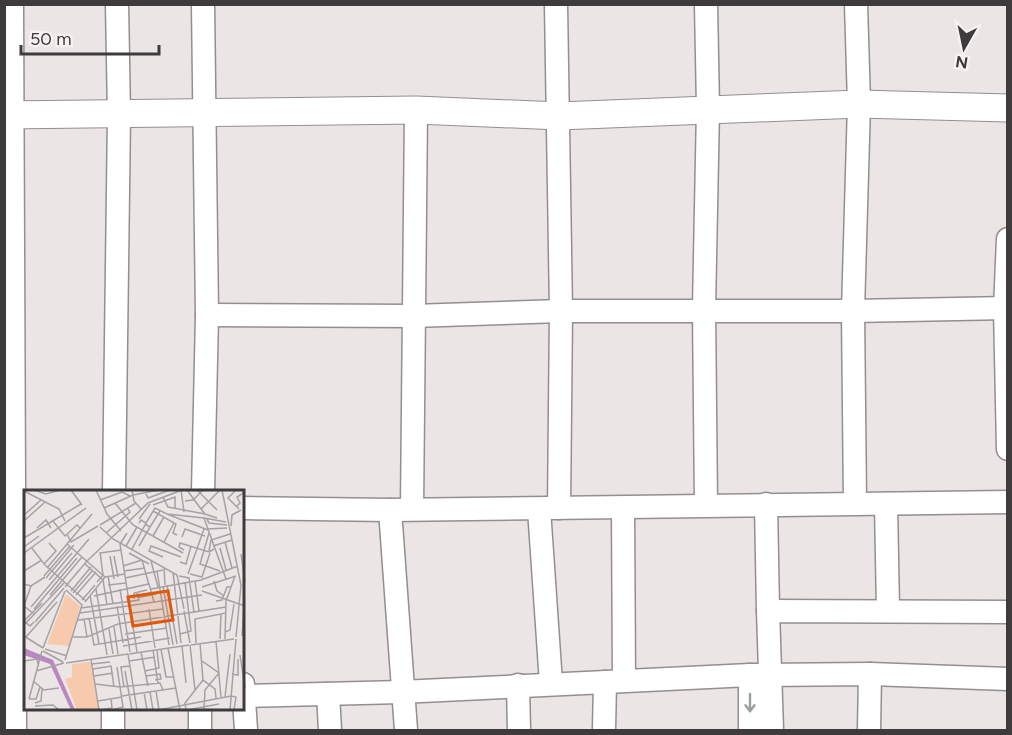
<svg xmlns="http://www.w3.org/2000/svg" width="1012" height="735" viewBox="0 0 1012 735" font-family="Figtree,sans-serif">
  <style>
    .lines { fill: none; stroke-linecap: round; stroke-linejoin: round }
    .minor-casing { stroke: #948e8f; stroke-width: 25 }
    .tertiary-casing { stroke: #948e8f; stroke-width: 29 }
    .minor { stroke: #fff; stroke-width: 22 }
    .tertiary { stroke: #fff; stroke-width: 27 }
    .oneway { stroke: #9e9d9e }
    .inset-road { fill: none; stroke: #a6a1a2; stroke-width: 1.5 }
    .view { fill: #e0580e; fill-opacity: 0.15; stroke: #e0580e; stroke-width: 3 }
    .inset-edge { fill: none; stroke: #3e3b3c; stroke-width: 3 }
  </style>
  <rect width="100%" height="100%" fill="#ebe5e6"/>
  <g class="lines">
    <defs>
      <g id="minor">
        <polyline points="12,4 15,730"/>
        <polyline points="203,4 207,315 203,492"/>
        <polyline points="556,4 561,311 559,508"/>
        <polyline points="706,4 708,108 704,309 706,505"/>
        <polyline points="1008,239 1005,308 1008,449"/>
        <polyline points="207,315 413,316 561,311 853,311 1008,308"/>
        <polyline points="114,492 119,115 117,4"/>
        <polyline points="855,503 853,311 859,104 856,4"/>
        <polyline points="766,504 768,611"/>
        <polyline points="886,504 888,610"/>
        <polyline points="243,508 390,510 1008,502"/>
        <polyline points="623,508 624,680"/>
        <polyline points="412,509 416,110"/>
        <polyline points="539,509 551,683"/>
        <polyline points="390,510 406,730"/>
        <polyline points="750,675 750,730"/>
        <polyline points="243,684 246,730"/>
        <polyline points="518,685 519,730"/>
        <polyline points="328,694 330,730"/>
        <polyline points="244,696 401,692 750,675 870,674 1008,679"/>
        <polyline points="113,730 113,710"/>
        <polyline points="200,730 200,710"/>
        <polyline points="604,730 605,682"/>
        <polyline points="772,730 768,611 1008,612"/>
        <polyline points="869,730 870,674"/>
      </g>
      <polyline id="tertiary" points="4,115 416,110 559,116 859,104 1008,108"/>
    </defs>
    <use href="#minor" class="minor-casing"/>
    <use href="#tertiary" class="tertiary-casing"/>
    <use href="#minor" class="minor"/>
    <use href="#tertiary" class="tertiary"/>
  </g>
  <defs><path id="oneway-shaft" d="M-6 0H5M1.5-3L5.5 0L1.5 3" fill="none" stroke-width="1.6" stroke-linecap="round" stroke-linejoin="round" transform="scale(1.5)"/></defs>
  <use class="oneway" href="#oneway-shaft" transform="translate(750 703) rotate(90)"/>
  <g transform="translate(24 490)">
    <rect width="220" height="220" fill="#ebe5e6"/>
    <path d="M42,104L56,116L46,156L23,154ZM67,172L75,220H53L41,189L48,187V174Z" fill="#f7caae"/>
    <path d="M0,158L29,170L51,220H47L26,174L0,165Z" fill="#bb87c0"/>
    <path class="inset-road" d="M10,0L22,4L36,0M47,0L58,15M72,0L83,24L97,41M108,0L110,11L117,19M157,0L160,22M163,0L177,19M173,0L193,20M198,0L217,95L212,147M212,0L204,8L215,19M0,1L35,19L41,31M122,4L124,8L146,0M139,7L144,17L181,24M76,10L98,2L106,6M161,11L169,10L179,0M91,13L109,35L159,63M129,15L151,7V19M213,16L216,13L213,7L221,2M80,18L109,5L135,0M129,21L152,34L149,43L153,45M0,25L17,10M180,28L143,24L184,40M193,28L181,24L177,19L196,0M115,29L126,14M183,29L185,33L203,35M28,30L41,46L53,35L56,38M0,31L21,12M122,33L131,18L143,24M76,35L112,13M207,36L208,25L217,20M76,37L89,49L153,85L160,119M126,37L136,21M13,38L22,30L27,38M183,39L203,38M82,43L106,22L104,19M103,43L96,54L113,162M185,43L176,74L196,81M43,44L47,52L74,36M129,46L140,27M158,47L161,39L181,46M0,48L57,14M140,52L150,33M201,52L208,78M43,54L81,87M102,56L113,37M115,56L126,37L121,34M189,56L208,50M0,57L15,46M7,57L21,75L62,111M196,58L202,80M108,59L122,33L117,30L115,33M160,60L155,57L156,53L185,62L190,59M185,61L187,50L206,44M0,63L62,18M76,63L97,60M105,63L125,74M217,64L221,91M86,66L90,89M90,66L94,87M139,67L125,61L127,56L157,67M118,70L125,95M127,71L134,97M62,72L124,13L158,0M156,72L162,74L167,56M20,74L32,61L25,53M61,74L79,90L83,115M99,76L118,70M140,77L141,95M23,78L68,24M0,81L18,70M100,81L121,78M133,81L145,155M149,82L157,153M164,84L180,39M166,84L178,87L186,63M20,86L46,56M84,86L89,114M155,86L165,88L170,122M22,88L50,55M101,88L139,80M202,89L180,28L202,32M25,90L48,63M171,91L175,121M190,91L193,101L200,106M73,92L79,85L76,62M0,94L7,96L21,87M84,95L102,93M143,95L153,154M7,96L0,116L10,124M139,96L149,155M41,97L63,71M178,97L212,86M72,99L83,165M96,99L106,162M127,99L177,90L214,76M47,101L67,77M178,101L221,116M49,103L68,81M26,105L58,67M52,105L72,82M66,105L75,154M70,106L125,94L130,112M113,108L132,104M110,109V103L123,100M58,110L71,95M192,111L198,110L203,97H207M61,112L81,87L101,84M93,116L99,153M7,117L65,49M57,118L115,110L113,102M10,119L53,68M125,119L131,158M160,121L166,153M56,123L178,105M65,128L70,155L117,147M60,129L63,147M54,130L139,119M10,132L6,136L0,131L18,113M11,132L40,98M0,135L40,93M90,137L94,164M85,139L89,164M201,142L206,140L210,114M101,144L143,138M156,144L167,141L161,92M0,146L19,158M218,146L220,116M49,147H63L94,134L202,117M1,148L33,112M196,149L197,124M201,149L202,111L211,86M192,151L197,208M172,153L171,129L202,123M176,153L179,190L191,199L192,208M166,155L171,200M167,155L210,149M99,156L146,148M158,156L162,193M19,158L41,101M144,158L156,220M21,159L43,166M137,159L142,187H149M129,160L134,193M19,161L39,172M117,162L124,196M104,164L113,220M105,164L165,155M216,165L221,198M67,169L75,220M41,170L58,115L42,100M0,171L13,169L14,174M105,171L131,167M178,171L195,183L181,200L180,220M42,173L104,164M68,174L86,172M69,179L87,176L90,197M12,181L40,173M101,181L108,220M121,181L135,178L133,160M208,184L214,185V169M70,186L89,183M122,186L136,184L137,189L131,190M9,191L20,200L35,198M71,194L96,197L136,193L139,200M100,197L97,177L106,176M132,201L135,220M120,202L123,220M126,202L129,220M98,206L152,198M201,207L206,164M5,209H12L16,197M5,209L18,161M74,211L98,207M11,213L17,211L18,199M11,216L29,215L35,220M77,220L88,218L87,208M88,220L99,217L93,177M134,220L207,206L212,207L210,220M162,220L161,213L179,190M163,220L195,214M206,220L212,149"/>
    <path class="view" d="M144,101L149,130L109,136L104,107Z"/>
    <rect width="220" height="220" class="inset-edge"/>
  </g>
  <rect width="1012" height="735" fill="none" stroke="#3e3b3c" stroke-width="12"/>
  <g transform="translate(964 48) rotate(189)" stroke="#f9f2f3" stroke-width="4.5" paint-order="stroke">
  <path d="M0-4.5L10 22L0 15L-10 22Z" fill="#3e3b3c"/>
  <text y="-9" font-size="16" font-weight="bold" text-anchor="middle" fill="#3e3b3c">N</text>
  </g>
  <path d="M21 45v9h138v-9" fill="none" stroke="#3e3b3c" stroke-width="3"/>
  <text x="30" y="45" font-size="18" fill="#3e3b3c" stroke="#f9f2f3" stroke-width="4.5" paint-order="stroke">50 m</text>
</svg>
